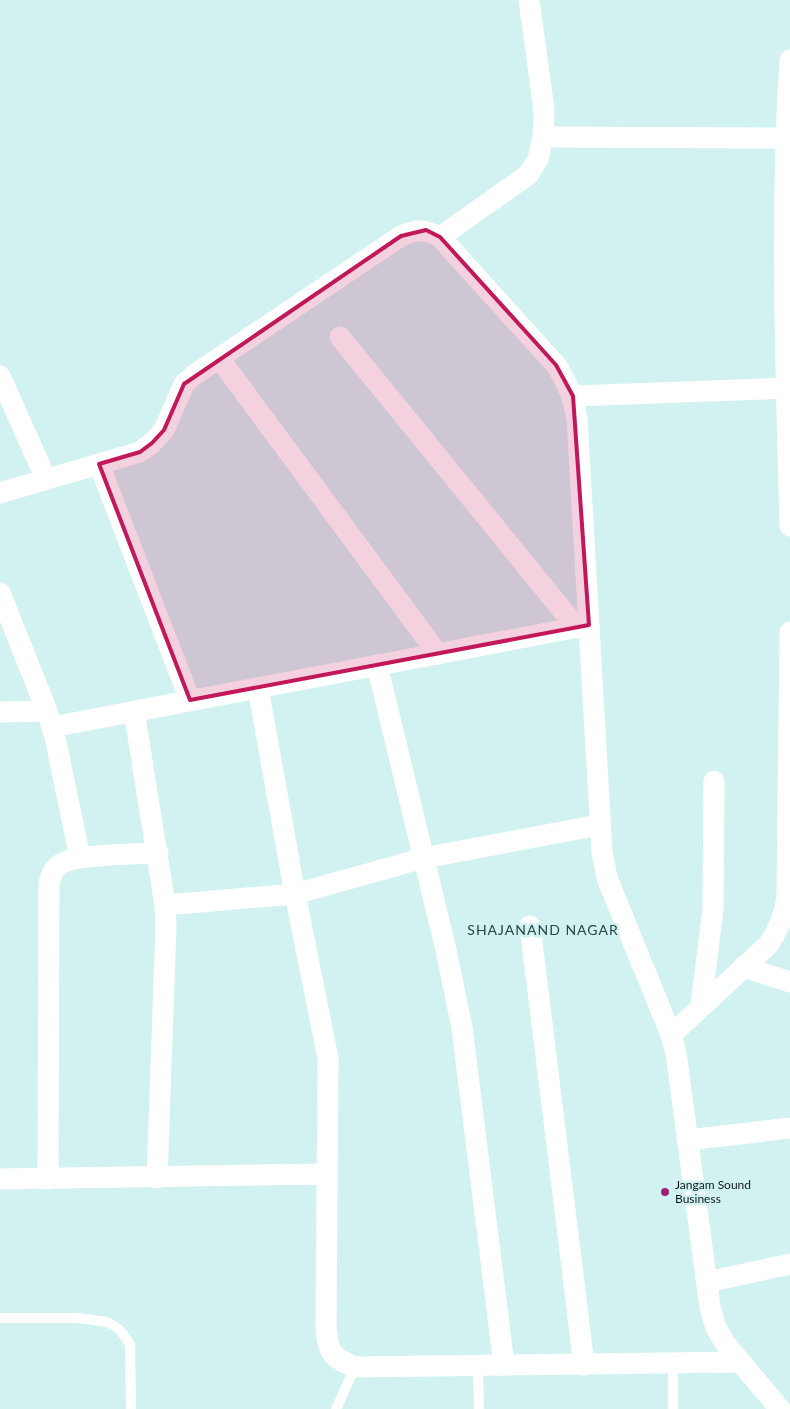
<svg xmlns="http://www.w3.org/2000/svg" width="790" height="1409" viewBox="0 0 790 1409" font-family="Lato,sans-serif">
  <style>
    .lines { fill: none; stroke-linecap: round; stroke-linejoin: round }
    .lane { stroke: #fff; stroke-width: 10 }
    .street { stroke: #fff; stroke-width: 21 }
    .marked { fill: #c2185b; fill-opacity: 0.2; stroke: #c2185b; stroke-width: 4; stroke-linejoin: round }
    .poi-dot { fill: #a02173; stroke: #d2f2f2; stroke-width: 2 }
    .labels { text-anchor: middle; stroke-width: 5; stroke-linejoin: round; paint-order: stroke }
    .poi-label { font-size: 12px; fill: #0d1919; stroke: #d2f2f2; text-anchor: start }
    .neighbourhood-label { font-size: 14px; letter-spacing: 1px; fill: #294445; stroke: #d2f2f2 }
  </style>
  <rect width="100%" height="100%" fill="#d2f2f2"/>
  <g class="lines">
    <g class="lane">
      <polyline points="0,1318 79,1318 107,1322 119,1329 130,1344 131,1409"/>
      <polyline points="673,1364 673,1409"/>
      <polyline points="478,1365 479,1409"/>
      <polyline points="336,1409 355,1367"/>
    </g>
    <g class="street">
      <path d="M790,60C780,215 786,371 790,526"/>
      <polyline points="543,137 790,138"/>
      <polyline points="440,237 528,175 538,159 543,137 544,110 529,0"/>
      <polyline points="340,337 577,628"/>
      <polyline points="219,358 438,654"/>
      <polyline points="0,376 46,479"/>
      <polyline points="573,396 790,388"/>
      <polyline points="99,464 190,700"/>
      <path d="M0,493L140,452L152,443L164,430L184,384L194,375L401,236C418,229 424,229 440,237L556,365C568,383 573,398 577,419L602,852L607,878L671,1035L676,1053L710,1307L716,1328L727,1346L780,1409"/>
      <polyline points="0,593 47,711 55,737 80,858"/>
      <polyline points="377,665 446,950 462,1028 504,1365"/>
      <path d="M258,688L295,894L328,1058L326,1326C328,1353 331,1357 355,1367L741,1362"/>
      <polyline points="134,711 165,905 166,927 157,1178"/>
      <polyline points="0,712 47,711"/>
      <polyline points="52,727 589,625"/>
      <polyline points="165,905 295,894 424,858 599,825"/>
      <polyline points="530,926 584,1365"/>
      <polyline points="743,967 790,982"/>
      <polyline points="701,1005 713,909 714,781"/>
      <path d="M671,1035L768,945C779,929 784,916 787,897L790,632"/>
      <polyline points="688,1140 790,1128"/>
      <polyline points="0,1179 327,1174"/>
      <path d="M48,1179L49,883C52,875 53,868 61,864C75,854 138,854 158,853"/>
      <polyline points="707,1282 790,1264"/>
    </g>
  </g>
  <path class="marked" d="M426,230L440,237L556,365L573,396L589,625L190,700L99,464L140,452L152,443L164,430L184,384L401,236Z"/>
  <circle class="poi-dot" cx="665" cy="1192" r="5"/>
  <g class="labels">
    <g class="poi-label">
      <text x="675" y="1189">Jangam Sound<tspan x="675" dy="14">Business</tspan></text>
    </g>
    <g class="neighbourhood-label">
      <text x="543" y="935">SHAJANAND NAGAR</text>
    </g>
  </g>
</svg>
